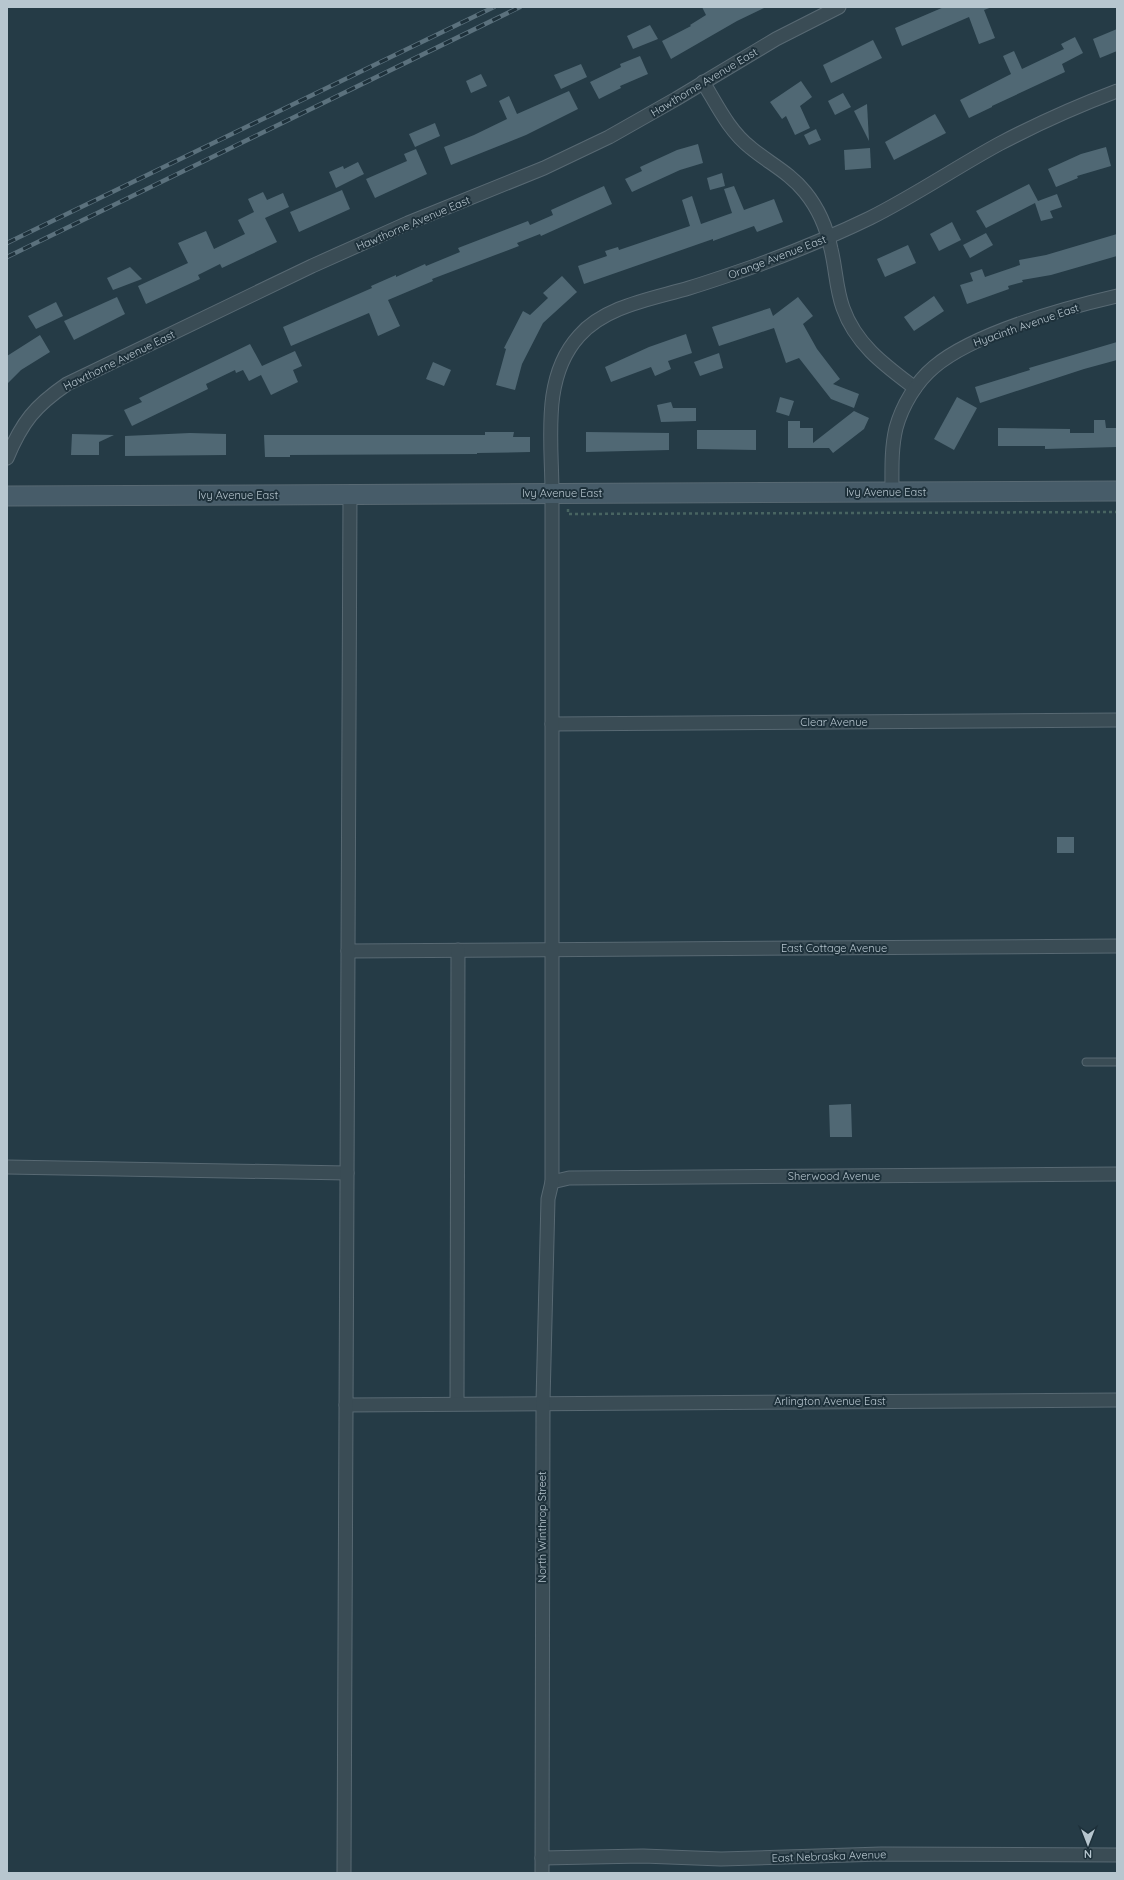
<svg xmlns="http://www.w3.org/2000/svg" width="1124" height="1880" viewBox="0 0 1124 1880" font-family="Quicksand,sans-serif">
  <style>
    .building { fill: #506874 }
    .lines { fill: none; stroke-linecap: round; stroke-linejoin: round }
    .lane-casing { stroke: #586973; stroke-width: 9 }
    .street-casing { stroke: #586973; stroke-width: 15 }
    .secondary-casing { stroke: #586973; stroke-width: 21 }
    .path { stroke: #486461; stroke-width: 2.5; stroke-dasharray: 3 3; stroke-linecap: butt }
    .lane { stroke: #3a4c55; stroke-width: 7 }
    .street { stroke: #3a4c55; stroke-width: 13 }
    .secondary { stroke: #475c69; stroke-width: 19 }
    .rail-casing { stroke: #5b717d; stroke-width: 4.5 }
    .rail { stroke: #1e313b; stroke-width: 3; stroke-dasharray: 9; stroke-linecap: butt }
    .labels { text-anchor: middle; stroke-width: 4; stroke-linejoin: round; paint-order: stroke }
    .street-label { font-size: 11px; fill: #b7c6cf; stroke: #1e313b }
  </style>
  <rect width="100%" height="100%" fill="#253b46"/>
  <g class="building">
    <polygon points="702,7 766,7 737,21 671,59 662,41 691,26 690,25 706,15"/>
    <polygon points="944,7 992,7 984,10 995,38 979,44 969,17 902,46 895,28"/>
    <polygon points="650,25 658,39 633,49 627,36"/>
    <polygon points="1117,29 1117,51 1100,58 1093,39"/>
    <polygon points="1075,37 1083,53 1062,64 1065,72 992,106 992,107 969,118 960,100 1011,74 1003,56 1014,51 1022,69 1064,49 1061,44"/>
    <polygon points="873,40 882,58 831,83 823,65"/>
    <polygon points="640,56 648,74 620,86 621,88 599,99 590,82 621,67 620,64"/>
    <polygon points="581,64 587,77 561,89 554,75"/>
    <polygon points="481,74 487,86 471,93 466,81"/>
    <polygon points="801,81 812,97 800,106 810,128 795,135 786,116 782,119 770,102"/>
    <polygon points="569,91 578,109 526,135 451,165 444,147 474,135 507,119 499,101 509,96 517,114"/>
    <polygon points="843,93 851,107 835,115 828,101"/>
    <polygon points="867,104 869,141 854,111"/>
    <polygon points="935,114 946,133 894,160 885,142"/>
    <polygon points="435,123 440,136 415,147 409,134"/>
    <polygon points="816,129 821,140 809,145 804,135"/>
    <polygon points="698,144 703,163 680,170 632,192 625,179 642,171 640,167 677,150"/>
    <polygon points="1106,147 1111,166 1077,176 1078,178 1056,187 1048,169 1081,154"/>
    <polygon points="870,148 871,168 845,170 844,150"/>
    <polygon points="416,149 427,174 375,198 366,179 407,161 404,154"/>
    <polygon points="358,162 364,174 336,188 329,172 343,166 344,169"/>
    <polygon points="722,173 725,186 710,190 707,178"/>
    <polygon points="1029,184 1038,201 1057,194 1062,207 1050,211 1053,218 1041,221 1035,203 986,228 976,211"/>
    <polygon points="604,186 612,204 541,236 540,234 517,243 519,246 432,279 433,281 388,300 400,326 378,336 369,313 291,346 283,327 372,288 371,286 396,275 396,277 425,264 426,266 460,252 458,248 528,221 530,225 553,215 551,210"/>
    <polygon points="734,186 744,210 774,199 783,222 757,232 754,226 713,241 713,239 584,284 578,266 607,256 605,251 618,247 619,250 690,226 682,200 692,196 701,224 732,213 724,189"/>
    <polygon points="342,190 350,209 299,232 290,212"/>
    <polygon points="263,192 267,200 283,193 289,207 265,218 277,242 222,268 220,264 198,275 200,279 146,304 138,286 188,263 178,243 206,231 214,249 245,234 238,220 254,212 248,199"/>
    <polygon points="952,222 961,240 939,251 930,234"/>
    <polygon points="986,233 993,245 970,258 963,245"/>
    <polygon points="1117,234 1117,256 1051,275 1022,280 1023,282 1008,286 1009,289 967,304 960,285 973,281 970,273 982,269 985,277 1020,265 1019,260 1046,255"/>
    <polygon points="908,245 916,263 885,277 877,259"/>
    <polygon points="130,267 142,279 113,290 107,278"/>
    <polygon points="562,276 577,292 543,323 522,364 515,390 496,385 506,349 504,348 523,311 530,315 548,298 543,293"/>
    <polygon points="934,296 944,311 914,331 904,317"/>
    <polygon points="117,297 125,314 74,340 64,321"/>
    <polygon points="798,297 813,316 803,324 817,349 840,379 833,384 859,394 854,408 831,399 799,358 786,363 774,328 719,346 712,327 770,308 773,316"/>
    <polygon points="56,302 63,316 36,329 28,316"/>
    <polygon points="686,334 692,353 668,361 671,369 655,376 651,367 611,382 605,367 649,347"/>
    <polygon points="40,335 50,352 21,370 7,384 7,356"/>
    <polygon points="1117,342 1117,360 1084,369 980,403 975,387 1030,370 1029,368"/>
    <polygon points="250,344 262,366 295,351 302,366 293,370 298,382 271,395 261,375 249,381 243,370 236,373 235,370 206,384 208,389 132,426 124,410 142,402 139,398"/>
    <polygon points="719,353 723,368 700,376 694,362"/>
    <polygon points="433,362 451,370 444,386 426,379"/>
    <polygon points="780,397 794,401 789,416 776,412"/>
    <polygon points="957,397 977,408 954,450 934,439"/>
    <polygon points="671,402 673,408 696,408 696,421 661,422 657,405"/>
    <polygon points="854,411 869,418 864,429 833,453 829,448 788,448 788,421 800,421 800,428 813,428 813,443"/>
    <polygon points="1094,420 1105,420 1106,428 1117,428 1117,447 1045,449 1045,446 998,446 998,428 1070,429 1070,433 1094,433"/>
    <polygon points="697,430 756,430 756,450 697,449"/>
    <polygon points="485,432 514,432 513,437 530,437 530,452 477,453 477,454 290,455 290,457 265,457 264,435 485,435"/>
    <polygon points="586,432 669,433 669,450 586,452"/>
    <polygon points="190,433 226,434 226,455 125,456 125,436"/>
    <polygon points="72,434 114,435 99,442 99,455 71,455"/>
    <rect x="1057" y="837" width="17" height="16"/>
    <polygon points="851,1104 852,1137 830,1137 829,1105"/>
  </g>
  <g class="lines">
    <defs>
      <polyline id="lane" points="1086,1062 1117,1062"/>
      <g id="street">
        <path d="M703,82C717,105 729,131 751,148C769,163 790,173 805,192C818,208 827,229 831,249C836,269 836,289 843,308C856,345 886,366 915,388"/>
        <path d="M7,458C22,422 35,406 67,384L312,266L408,223L544,168L609,137L676,99L776,39L839,7"/>
        <path d="M892,492C892,471 891,449 896,428C902,406 916,382 934,367C974,333 1065,308 1117,296"/>
        <polyline points="552,724 1117,720"/>
        <polyline points="348,951 1117,946"/>
        <polyline points="7,1167 347,1173"/>
        <polyline points="552,1182 569,1178 1117,1174"/>
        <polyline points="457,1403 458,950"/>
        <polyline points="346,1405 1117,1400"/>
        <polyline points="542,1858 643,1856 721,1859 881,1854 1117,1855"/>
        <polyline points="344,1873 350,494"/>
        <path d="M542,1873L543,1402L548,1199L552,1182V493C552,441 541,378 579,336C605,306 652,299 689,288C712,281 735,273 758,265C796,251 833,236 870,218C914,196 955,168 999,144C1037,124 1077,106 1117,91"/>
      </g>
      <polyline id="secondary" points="7,496 1117,491"/>
    </defs>
    <use href="#lane" class="lane-casing"/>
    <use href="#street" class="street-casing"/>
    <use href="#secondary" class="secondary-casing"/>
    <polyline class="path" points="568,509 568,514 1117,512"/>
    <use href="#lane" class="lane"/>
    <use href="#street" class="street"/>
    <use href="#secondary" class="secondary"/>
    <defs>
      <g id="rail">
        <polyline points="7,243 494,7"/>
        <polyline points="7,257 520,7"/>
      </g>
    </defs>
    <use href="#rail" class="rail-casing"/>
    <use href="#rail" class="rail"/>
  </g>
  <g class="labels">
    <g class="street-label">
      <text transform="translate(704 82) rotate(-31)" y="4">Hawthorne Avenue East</text>
      <text transform="translate(413 223) rotate(-23)" y="4">Hawthorne Avenue East</text>
      <text transform="translate(777 257) rotate(-21)" y="4">Orange Avenue East</text>
      <text transform="translate(1026 325) rotate(-19)" y="4">Hyacinth Avenue East</text>
      <text transform="translate(119 360) rotate(-26)" y="4">Hawthorne Avenue East</text>
      <text x="886" y="496">Ivy Avenue East</text>
      <text x="562" y="497">Ivy Avenue East</text>
      <text x="238" y="499">Ivy Avenue East</text>
      <text x="834" y="726">Clear Avenue</text>
      <text x="834" y="952">East Cottage Avenue</text>
      <text x="834" y="1180">Sherwood Avenue</text>
      <text x="830" y="1405">Arlington Avenue East</text>
      <text transform="translate(542 1527) rotate(-90)" y="4">North Winthrop Street</text>
      <text transform="translate(829 1856) rotate(-2)" y="4">East Nebraska Avenue</text>
    </g>
  </g>
  <rect width="1124" height="1880" fill="none" stroke="#b7c6cf" stroke-width="16"/>
  <g transform="translate(1088 1844) rotate(180)" stroke="#1e313b" stroke-width="3" paint-order="stroke">
  <path d="M0-3L7 15L0 10L-7 15Z" fill="#b7c6cf"/>
  <text y="-6" font-size="11" font-weight="bold" text-anchor="middle" fill="#b7c6cf">N</text>
  </g>
</svg>
